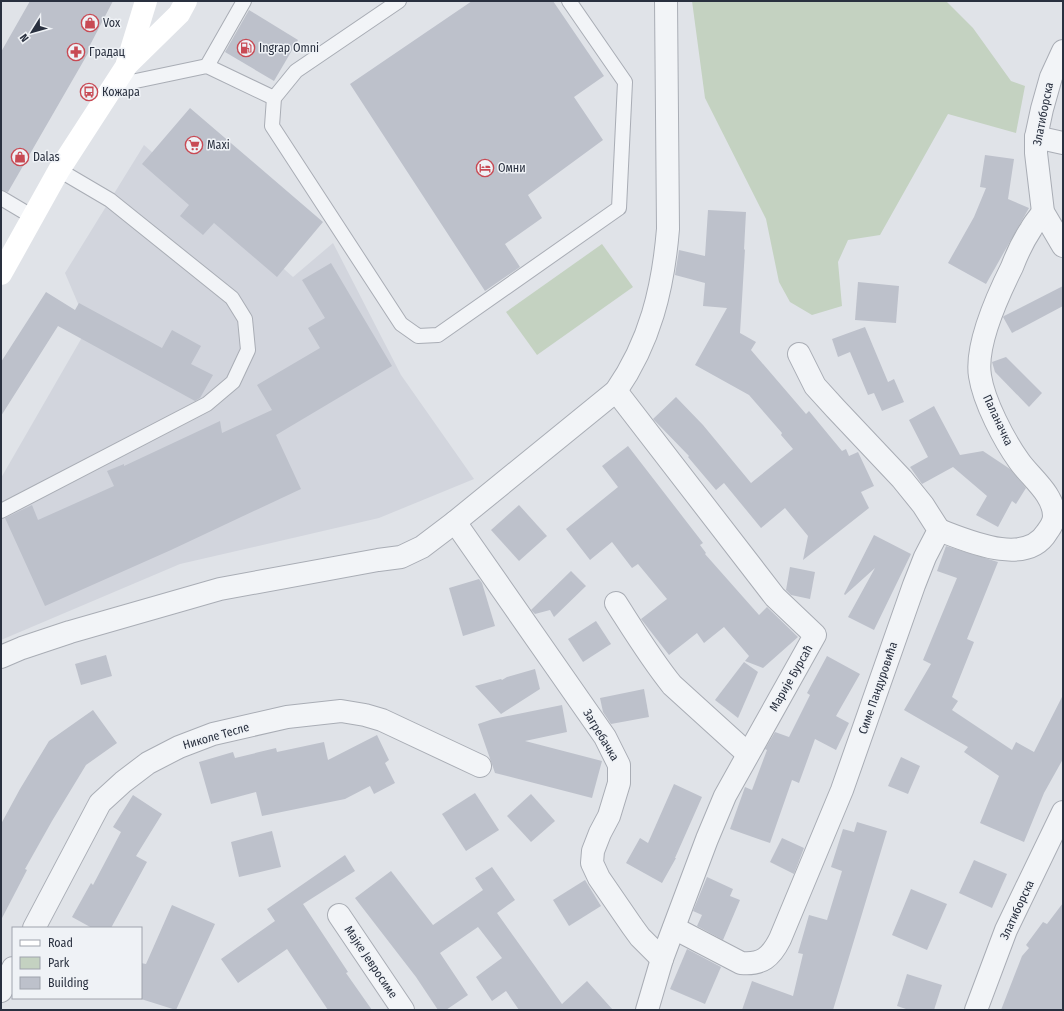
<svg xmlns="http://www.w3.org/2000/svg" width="1064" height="1011" viewBox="0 0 1064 1011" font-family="'Fira Sans Condensed',sans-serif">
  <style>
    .built { fill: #d2d5dd }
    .green { fill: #c4d2c1 }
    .building { fill: #bdc1cb }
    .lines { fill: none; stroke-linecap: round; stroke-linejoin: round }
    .lane-casing { stroke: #a9adb5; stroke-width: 16 }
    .street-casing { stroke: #a9adb5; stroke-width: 24 }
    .lane { stroke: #f2f4f7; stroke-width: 14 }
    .street { stroke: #f2f4f7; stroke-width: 22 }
    .secondary { stroke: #fff; stroke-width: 22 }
    .labels { text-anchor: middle; stroke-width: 3; stroke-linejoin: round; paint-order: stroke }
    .poi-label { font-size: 12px; fill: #29303f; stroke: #eff2f6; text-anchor: start }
    .street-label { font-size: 12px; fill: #29303f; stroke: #eff2f6 }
  </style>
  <rect width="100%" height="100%" fill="#e0e3e8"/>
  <polygon class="built" points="144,145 293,277 333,243 401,375 474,479 379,518 180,564 1,640 1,478 88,327 65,273"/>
  <g class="green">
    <polygon points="692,1 946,1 973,28 1011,81 1025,86 1016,133 948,114 880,235 848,240 838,262 842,306 812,315 790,302 779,282 766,219 705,98"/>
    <polygon points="602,244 633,287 537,355 506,312"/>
  </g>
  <g class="building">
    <polygon points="30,1 113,1 89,47 91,48 8,192 1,190 1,52"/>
    <polygon points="472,1 553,1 604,76 574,97 603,140 528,195 542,218 505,244 520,267 485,291 350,84"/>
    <polygon points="249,10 298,40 274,81 225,52"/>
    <polygon points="190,108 323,222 277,277 214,223 203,235 180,216 189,205 142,164"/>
    <polygon points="985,155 1014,159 1008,199 1029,208 986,284 948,263 974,217 986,188 980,187"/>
    <polygon points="708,210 746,212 744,250 745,249 740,333 756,342 751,350 806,414 809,411 842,451 846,449 849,456 858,452 874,486 861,492 869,508 803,560 808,536 785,508 761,528 724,483 716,490 688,457 689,456 653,419 676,397 703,425 751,483 793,449 781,435 782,433 749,395 695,365 727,308 703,306 705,283 675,275 679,250 705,256"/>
    <polygon points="331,263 392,366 276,435 301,489 171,550 45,606 5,518 32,505 38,520 114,486 107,471 124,464 124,466 220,421 222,433 272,410 257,385 320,348 308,328 325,318 302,280"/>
    <polygon points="858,282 899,286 896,323 855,320"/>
    <polygon points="1063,286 1063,306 1012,333 1003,317 1004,316"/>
    <polygon points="46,292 75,310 79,303 162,348 172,330 201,346 191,364 213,375 200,398 195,401 58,326 1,416 1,362"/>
    <polygon points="865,327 888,382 894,379 904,402 882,411 874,393 868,395 850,352 838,357 832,339"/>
    <polygon points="1006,357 1042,393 1029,407 995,372 992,362"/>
    <polygon points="934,406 960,455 983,451 1010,469 1026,488 1016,504 1012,501 998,527 976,515 987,496 953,467 922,484 910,467 928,457 909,420"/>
    <polygon points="628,446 703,543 700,545 706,553 705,554 759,615 767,607 798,637 763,668 745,661 749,656 724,627 704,643 697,633 669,655 641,619 667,599 638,564 632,568 612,542 590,560 566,529 618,487 602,466"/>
    <polygon points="519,505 547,536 519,561 491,530"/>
    <polygon points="874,535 911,554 874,630 848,617 875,568 845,595 844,594"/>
    <polygon points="946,546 998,562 967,639 974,642 952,697 958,701 952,710 1012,750 1016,742 1034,752 1063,695 1063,759 1044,793 1024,842 980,823 999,776 964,752 968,747 904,710 931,664 923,660 957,578 937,571"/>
    <polygon points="790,567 815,572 810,599 791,595 786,590"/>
    <polygon points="571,571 586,586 554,617 550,610 535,614 531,610"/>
    <polygon points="479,579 482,583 495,626 463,636 449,588"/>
    <polygon points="596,621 611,644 583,662 568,639"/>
    <polygon points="106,655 112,676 81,685 75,664"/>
    <polygon points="827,656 860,674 836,716 849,723 836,750 815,739 799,783 792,780 770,843 730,829 745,787 752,790 767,750 765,749 775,732 789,737 810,695 807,693"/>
    <polygon points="744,662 758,672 738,718 715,700"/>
    <polygon points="535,669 540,689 501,714 475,686 501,679 502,680 507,677"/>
    <polygon points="644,689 649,717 611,724 603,712 600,698"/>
    <polygon points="562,705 567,732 525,741 602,761 592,798 495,773 478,724 493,719"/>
    <polygon points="93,710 117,743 86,765 52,821 25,869 27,870 1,920 1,824 20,789 49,741"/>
    <polygon points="377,735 389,760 385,763 395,783 374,794 370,786 345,799 262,816 256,792 211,804 199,762 233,752 235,758 276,748 277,752 324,742 328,760"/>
    <polygon points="901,757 920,766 908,794 888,786"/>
    <polygon points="674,784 702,797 675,858 676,858 662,883 626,863 640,838 648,843"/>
    <polygon points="475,793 499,830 466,851 442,814"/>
    <polygon points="531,794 555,821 531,842 507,816"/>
    <polygon points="133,795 162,814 136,856 147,862 111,928 92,928 72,917 91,883 93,885 121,832 113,827"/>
    <polygon points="857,822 887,831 833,1010 742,1010 752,981 793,996 803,954 798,953 809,915 827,920 842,871 831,867 843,829 854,832"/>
    <polygon points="272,831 281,867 239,877 231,842"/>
    <polygon points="782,838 804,848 794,874 770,862"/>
    <polygon points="345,855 355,871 303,904 348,972 346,973 372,1010 328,1010 287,949 238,983 221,959 275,921 267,909"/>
    <polygon points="974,860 1007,874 992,908 959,893"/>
    <polygon points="492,867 515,900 497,913 562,1004 587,981 613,1010 519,1010 506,991 492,1001 476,977 502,958 478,927 440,953 468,995 446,1010 438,1010 416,977 355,898 391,871 433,925 483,890 475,878"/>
    <polygon points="707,877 733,889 730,896 740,900 723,940 697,926 702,915 693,911"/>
    <polygon points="585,880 601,906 569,926 553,900"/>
    <polygon points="911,889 947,904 927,950 892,935"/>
    <polygon points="1063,903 1063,1010 1001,1010 1022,956 1029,948 1026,945 1043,922 1047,924"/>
    <polygon points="172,905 215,924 176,1010 141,999 141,963 146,964"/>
    <polygon points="687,949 721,967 705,1004 670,989"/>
    <polygon points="907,974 942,985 934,1010 909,1010 897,1006"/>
  </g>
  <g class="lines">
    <defs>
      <g id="lane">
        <polyline points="399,1 296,71 274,98 272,126 401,324 418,336 438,335 619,208 625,82 569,1"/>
        <polyline points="207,66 244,1"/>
        <polyline points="112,86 207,66 274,98"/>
        <polyline points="1,198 33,217"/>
        <polyline points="1,511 207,404 233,382 248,350 245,319 232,298 110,200 59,170"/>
      </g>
      <g id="street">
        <polyline points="1063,51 1051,77 1042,109 1036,137 1036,153 1043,212 1063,246"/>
        <polyline points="1036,137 1063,143"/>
        <polyline points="616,391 775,597 815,635 725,796 707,839 662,959 647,1010"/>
        <polyline points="455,522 605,737 619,765 619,783 609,816 600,833 593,851 592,863 599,878 632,926 640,937 662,959"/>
        <path d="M939,530C968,541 1026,567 1047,532C1050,528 1054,521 1054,516C1054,494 1030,477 1019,461C1004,440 984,402 980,376C975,345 998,295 1012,267C1017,254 1023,241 1031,229C1034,223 1039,218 1043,212"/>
        <path d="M616,603C634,631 651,659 672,685L748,754"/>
        <path d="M1,657L22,648L70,632L220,589L378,560L401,557L422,547L455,522L616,391C650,342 663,289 668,229L666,1"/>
        <polyline points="339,915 403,1010"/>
        <polyline points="34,928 100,803 123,782 148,763 179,747 213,734 287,717 341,711 365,715 382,720 480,766"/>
        <path d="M674,928L741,963C762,965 771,957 780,939L842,790L914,585L925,557L939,530L923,505L902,479L835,408L815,386L799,354"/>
        <polyline points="1,991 13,968"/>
        <polyline points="976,1010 1006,930 1063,812"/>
      </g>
    </defs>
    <use href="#lane" class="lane-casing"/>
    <use href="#street" class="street-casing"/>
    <use href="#lane" class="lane"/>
    <use href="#street" class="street"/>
    <g class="secondary">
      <polyline points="127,63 146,1"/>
      <polyline points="1,274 59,170 127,65 179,14 186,1"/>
    </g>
  </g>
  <defs>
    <symbol id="shop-ring" viewBox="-11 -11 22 22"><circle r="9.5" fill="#eff2f6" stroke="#c84a54" stroke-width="1.5"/><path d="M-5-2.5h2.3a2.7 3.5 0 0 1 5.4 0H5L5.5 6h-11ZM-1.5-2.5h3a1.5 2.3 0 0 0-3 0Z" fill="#c84a54"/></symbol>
    <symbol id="fuel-ring" viewBox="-11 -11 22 22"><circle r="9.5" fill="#eff2f6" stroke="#c84a54" stroke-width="1.5"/><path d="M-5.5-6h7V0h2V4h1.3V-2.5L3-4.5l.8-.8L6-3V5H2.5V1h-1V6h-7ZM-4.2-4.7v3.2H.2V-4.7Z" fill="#c84a54"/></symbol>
    <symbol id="pharmacy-ring" viewBox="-11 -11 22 22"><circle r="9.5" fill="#eff2f6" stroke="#c84a54" stroke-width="1.5"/><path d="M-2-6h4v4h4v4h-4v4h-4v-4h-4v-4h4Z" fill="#c84a54"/></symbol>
    <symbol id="bus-ring" viewBox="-11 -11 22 22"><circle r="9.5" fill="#eff2f6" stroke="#c84a54" stroke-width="1.5"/><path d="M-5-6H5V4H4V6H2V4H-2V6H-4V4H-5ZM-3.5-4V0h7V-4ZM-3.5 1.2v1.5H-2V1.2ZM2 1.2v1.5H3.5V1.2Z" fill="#c84a54"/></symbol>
    <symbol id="supermarket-ring" viewBox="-11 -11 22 22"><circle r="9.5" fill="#eff2f6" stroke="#c84a54" stroke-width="1.5"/><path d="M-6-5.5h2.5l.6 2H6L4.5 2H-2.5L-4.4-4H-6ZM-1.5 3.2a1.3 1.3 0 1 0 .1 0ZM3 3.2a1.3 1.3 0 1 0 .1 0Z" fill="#c84a54"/></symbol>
    <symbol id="hotel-ring" viewBox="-11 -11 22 22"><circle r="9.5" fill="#eff2f6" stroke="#c84a54" stroke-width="1.5"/><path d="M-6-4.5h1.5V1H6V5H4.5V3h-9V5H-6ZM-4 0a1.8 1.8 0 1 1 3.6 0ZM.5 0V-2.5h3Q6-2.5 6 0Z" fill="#c84a54"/></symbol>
  </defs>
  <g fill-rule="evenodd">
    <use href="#shop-ring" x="80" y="13" width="20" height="20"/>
    <use href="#fuel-ring" x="236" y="38" width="20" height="20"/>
    <use href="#pharmacy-ring" x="66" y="42" width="20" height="20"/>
    <use href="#bus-ring" x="79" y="82" width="20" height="20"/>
    <use href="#supermarket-ring" x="184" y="135" width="20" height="20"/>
    <use href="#shop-ring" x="10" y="147" width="20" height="20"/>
    <use href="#hotel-ring" x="475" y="158" width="20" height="20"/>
  </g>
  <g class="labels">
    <g class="poi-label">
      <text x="103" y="27">Vox</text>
      <text x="259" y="52">Ingrap Omni</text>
      <text x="89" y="56">Градац</text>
      <text x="102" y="96">Кожара</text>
      <text x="207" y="149">Maxi</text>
      <text x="33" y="161">Dalas</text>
      <text x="498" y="172">Омни</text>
    </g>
    <g class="street-label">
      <text transform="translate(1043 114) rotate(-79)" y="4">Златиборска</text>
      <text transform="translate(998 420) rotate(65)" y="4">Паланачка</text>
      <text transform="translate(791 678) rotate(-60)" y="4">Марије Бурсаћ</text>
      <text transform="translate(878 688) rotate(-71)" y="4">Симе Пандуровића</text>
      <text transform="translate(601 735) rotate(59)" y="4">Загребачка</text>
      <text transform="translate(216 736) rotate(-16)" y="4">Николе Тесле</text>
      <text transform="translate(1017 910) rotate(-65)" y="4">Златиборска</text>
      <text transform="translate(371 962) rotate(56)" y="4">Мајке Јевросиме</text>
    </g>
  </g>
  <rect width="1064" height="1011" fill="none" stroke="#29303f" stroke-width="4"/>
  <rect x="12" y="927" width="130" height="72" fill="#eff2f6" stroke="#a0a4ad"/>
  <rect x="20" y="940" width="20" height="6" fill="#ffffff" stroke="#a0a4ad"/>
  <text x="48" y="947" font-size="12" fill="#29303f">Road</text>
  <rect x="20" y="957" width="20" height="12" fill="#c4d2c1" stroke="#a0a4ad"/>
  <text x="48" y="967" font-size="12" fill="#29303f">Park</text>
  <rect x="20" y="977" width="20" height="12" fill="#bdc1cb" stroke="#a0a4ad"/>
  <text x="48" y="987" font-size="12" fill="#29303f">Building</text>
  <g transform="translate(32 32) rotate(233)" stroke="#eff2f6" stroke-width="3" paint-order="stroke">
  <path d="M0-3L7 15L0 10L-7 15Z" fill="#29303f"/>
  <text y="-6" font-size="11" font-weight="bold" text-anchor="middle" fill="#29303f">N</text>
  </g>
</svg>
